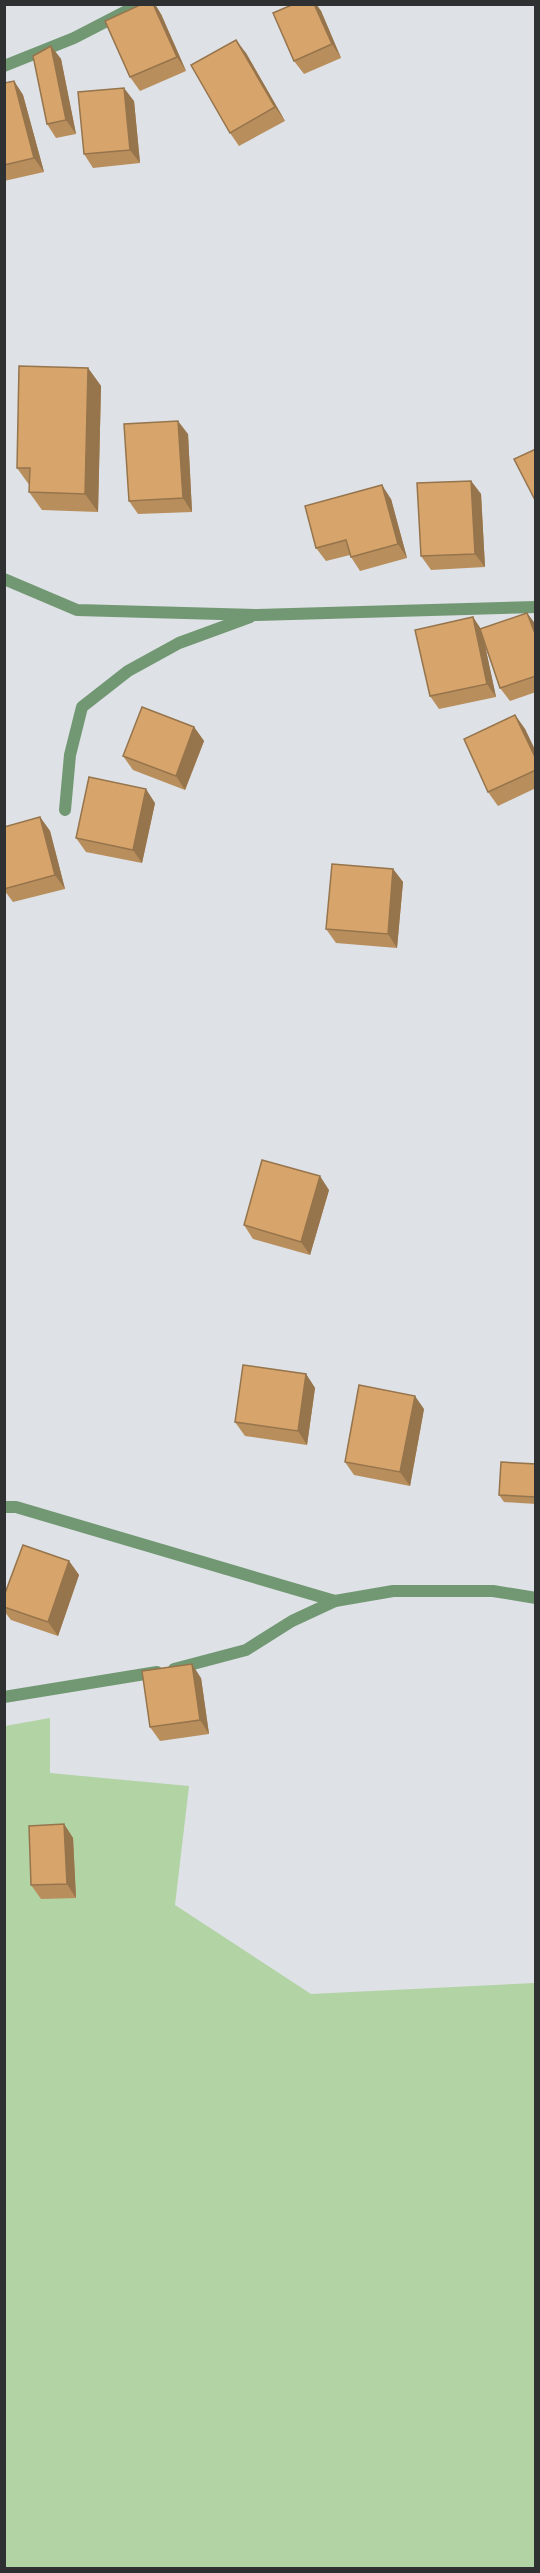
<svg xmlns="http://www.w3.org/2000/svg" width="540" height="2573" viewBox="0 0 540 2573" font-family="'Sofia Sans Condensed',sans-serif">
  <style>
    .green { fill: #b2d3a4 }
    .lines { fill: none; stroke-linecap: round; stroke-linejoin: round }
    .minor { stroke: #729873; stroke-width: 12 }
    .wall { fill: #b98e5d }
    .shaded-wall { fill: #96744c }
    .building { fill: #d7a56c; stroke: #96744c; stroke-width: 1.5 }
  </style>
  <rect width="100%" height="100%" fill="#dee1e5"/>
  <polygon class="green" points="50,1718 50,1773 189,1786 175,1905 311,1994 535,1983 535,2568 5,2568 5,1726"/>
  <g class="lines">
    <g class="minor">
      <polyline points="4,66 74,38 140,4"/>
      <polyline points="4,579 77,610 257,615 536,607"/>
      <polyline points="65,810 70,755 82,707 128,671 179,643 250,617"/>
      <polyline points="4,1507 16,1507 335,1601 393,1591 493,1591 536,1598"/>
      <polyline points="174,1669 246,1650 292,1621 335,1601"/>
      <polyline points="4,1697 157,1672"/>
    </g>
  </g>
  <g class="wall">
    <polygon points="288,4 316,4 321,11 341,58 304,74 294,61 290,6"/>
    <polygon points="161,14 186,71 140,91 130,77"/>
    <polygon points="51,46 61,59 76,134 56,138 47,124"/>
    <polygon points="246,53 285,121 239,146 230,133"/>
    <polygon points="14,81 23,95 44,172 4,181 4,83"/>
    <polygon points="134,101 140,163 93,168 84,154"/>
    <polygon points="88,368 101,386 98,512 42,510 29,492 30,486 17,468"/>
    <polygon points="188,434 192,512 138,514 129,501"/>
    <polygon points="471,481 481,494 485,567 431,570 421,556"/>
    <polygon points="391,499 407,558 360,571 351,557 350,555 326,561 316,548"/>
    <polygon points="527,613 536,625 536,692 510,701 500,688 485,646 496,697 439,709 430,696 473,617 481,629"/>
    <polygon points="515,715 525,729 536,752 536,788 498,806 488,792"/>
    <polygon points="194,727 204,741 185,790 133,770 123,756"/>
    <polygon points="155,803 142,863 86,852 76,838"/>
    <polygon points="40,817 50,831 65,889 13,902 4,890 4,827"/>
    <polygon points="393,869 403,882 397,948 336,943 326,929"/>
    <polygon points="329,1190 310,1255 253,1239 244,1225"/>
    <polygon points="306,1374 315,1388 307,1445 245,1436 235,1422"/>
    <polygon points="424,1409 410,1486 354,1475 345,1462"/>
    <polygon points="536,1464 536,1504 504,1502 499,1495"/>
    <polygon points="69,1561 79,1575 58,1636 11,1620 4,1611 4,1596"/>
    <polygon points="201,1678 209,1734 160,1741 150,1727"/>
    <polygon points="64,1824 73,1838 76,1898 41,1899 31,1885"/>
  </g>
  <g class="shaded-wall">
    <polygon points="153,4 155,4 161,14 186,71 177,57"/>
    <polygon points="314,4 316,4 321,11 341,58 332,44"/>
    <polygon points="236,40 246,53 285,121 275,107"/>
    <polygon points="51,46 61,59 76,134 66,120"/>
    <polygon points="14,81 23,95 44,172 34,158"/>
    <polygon points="124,88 134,101 140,163 130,150"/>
    <polygon points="88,368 101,386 98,512 85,494"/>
    <polygon points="178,421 188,434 192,512 183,498"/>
    <polygon points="471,481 481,494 485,567 475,554"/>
    <polygon points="382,485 391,499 407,558 398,544"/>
    <polygon points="527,613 536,625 536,636"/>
    <polygon points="473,617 482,631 496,697 487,684"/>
    <polygon points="515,715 525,729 536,752 536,759"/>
    <polygon points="194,727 204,741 185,790 176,776"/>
    <polygon points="146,789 155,803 142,863 133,850"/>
    <polygon points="40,817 50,831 65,889 55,875"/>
    <polygon points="393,869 403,882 397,948 388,934"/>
    <polygon points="320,1176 329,1190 310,1255 301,1242"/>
    <polygon points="306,1374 315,1388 307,1445 298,1431"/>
    <polygon points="415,1396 424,1409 410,1486 400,1472"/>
    <polygon points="69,1561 79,1575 58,1636 48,1622"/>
    <polygon points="192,1664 201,1678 209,1734 200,1720"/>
    <polygon points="64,1824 73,1838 76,1898 67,1884"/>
  </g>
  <g class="building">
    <polygon points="142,4 153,4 177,57 130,77 105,21"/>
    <polygon points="294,4 314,4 332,44 294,61 273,13"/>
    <polygon points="236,40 275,107 230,133 191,65"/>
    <polygon points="51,46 66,120 47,124 33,56"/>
    <polygon points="14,81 34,158 4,165 4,83"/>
    <polygon points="124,88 130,150 84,154 78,92"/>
    <polygon points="19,366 88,368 85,494 29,492 30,468 17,468"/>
    <polygon points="178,421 183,498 129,501 124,424"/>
    <polygon points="536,449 536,502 514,459"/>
    <polygon points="471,481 475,554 421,556 417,483"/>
    <polygon points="382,485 398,544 351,557 346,540 316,548 305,506"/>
    <polygon points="527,613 536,636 536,676 500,688 480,629"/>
    <polygon points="473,617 487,684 430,696 415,630"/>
    <polygon points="142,707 194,727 176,776 123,756"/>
    <polygon points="515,715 536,759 536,770 488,792 464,739"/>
    <polygon points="89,777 146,789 133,850 76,838"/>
    <polygon points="40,817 55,875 4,889 4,827"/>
    <polygon points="332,864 393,869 388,934 326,929"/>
    <polygon points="262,1160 320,1176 301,1242 244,1225"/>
    <polygon points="243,1365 306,1374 298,1431 235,1422"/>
    <polygon points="359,1385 415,1396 400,1472 345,1462"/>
    <polygon points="501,1462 536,1464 536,1497 499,1495"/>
    <polygon points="23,1545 69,1561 48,1622 4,1607 4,1596"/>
    <polygon points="192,1664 200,1720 150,1727 142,1671"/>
    <polygon points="64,1824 67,1884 31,1885 29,1826"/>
  </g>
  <rect width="540" height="2573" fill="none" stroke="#2f3032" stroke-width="12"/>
</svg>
